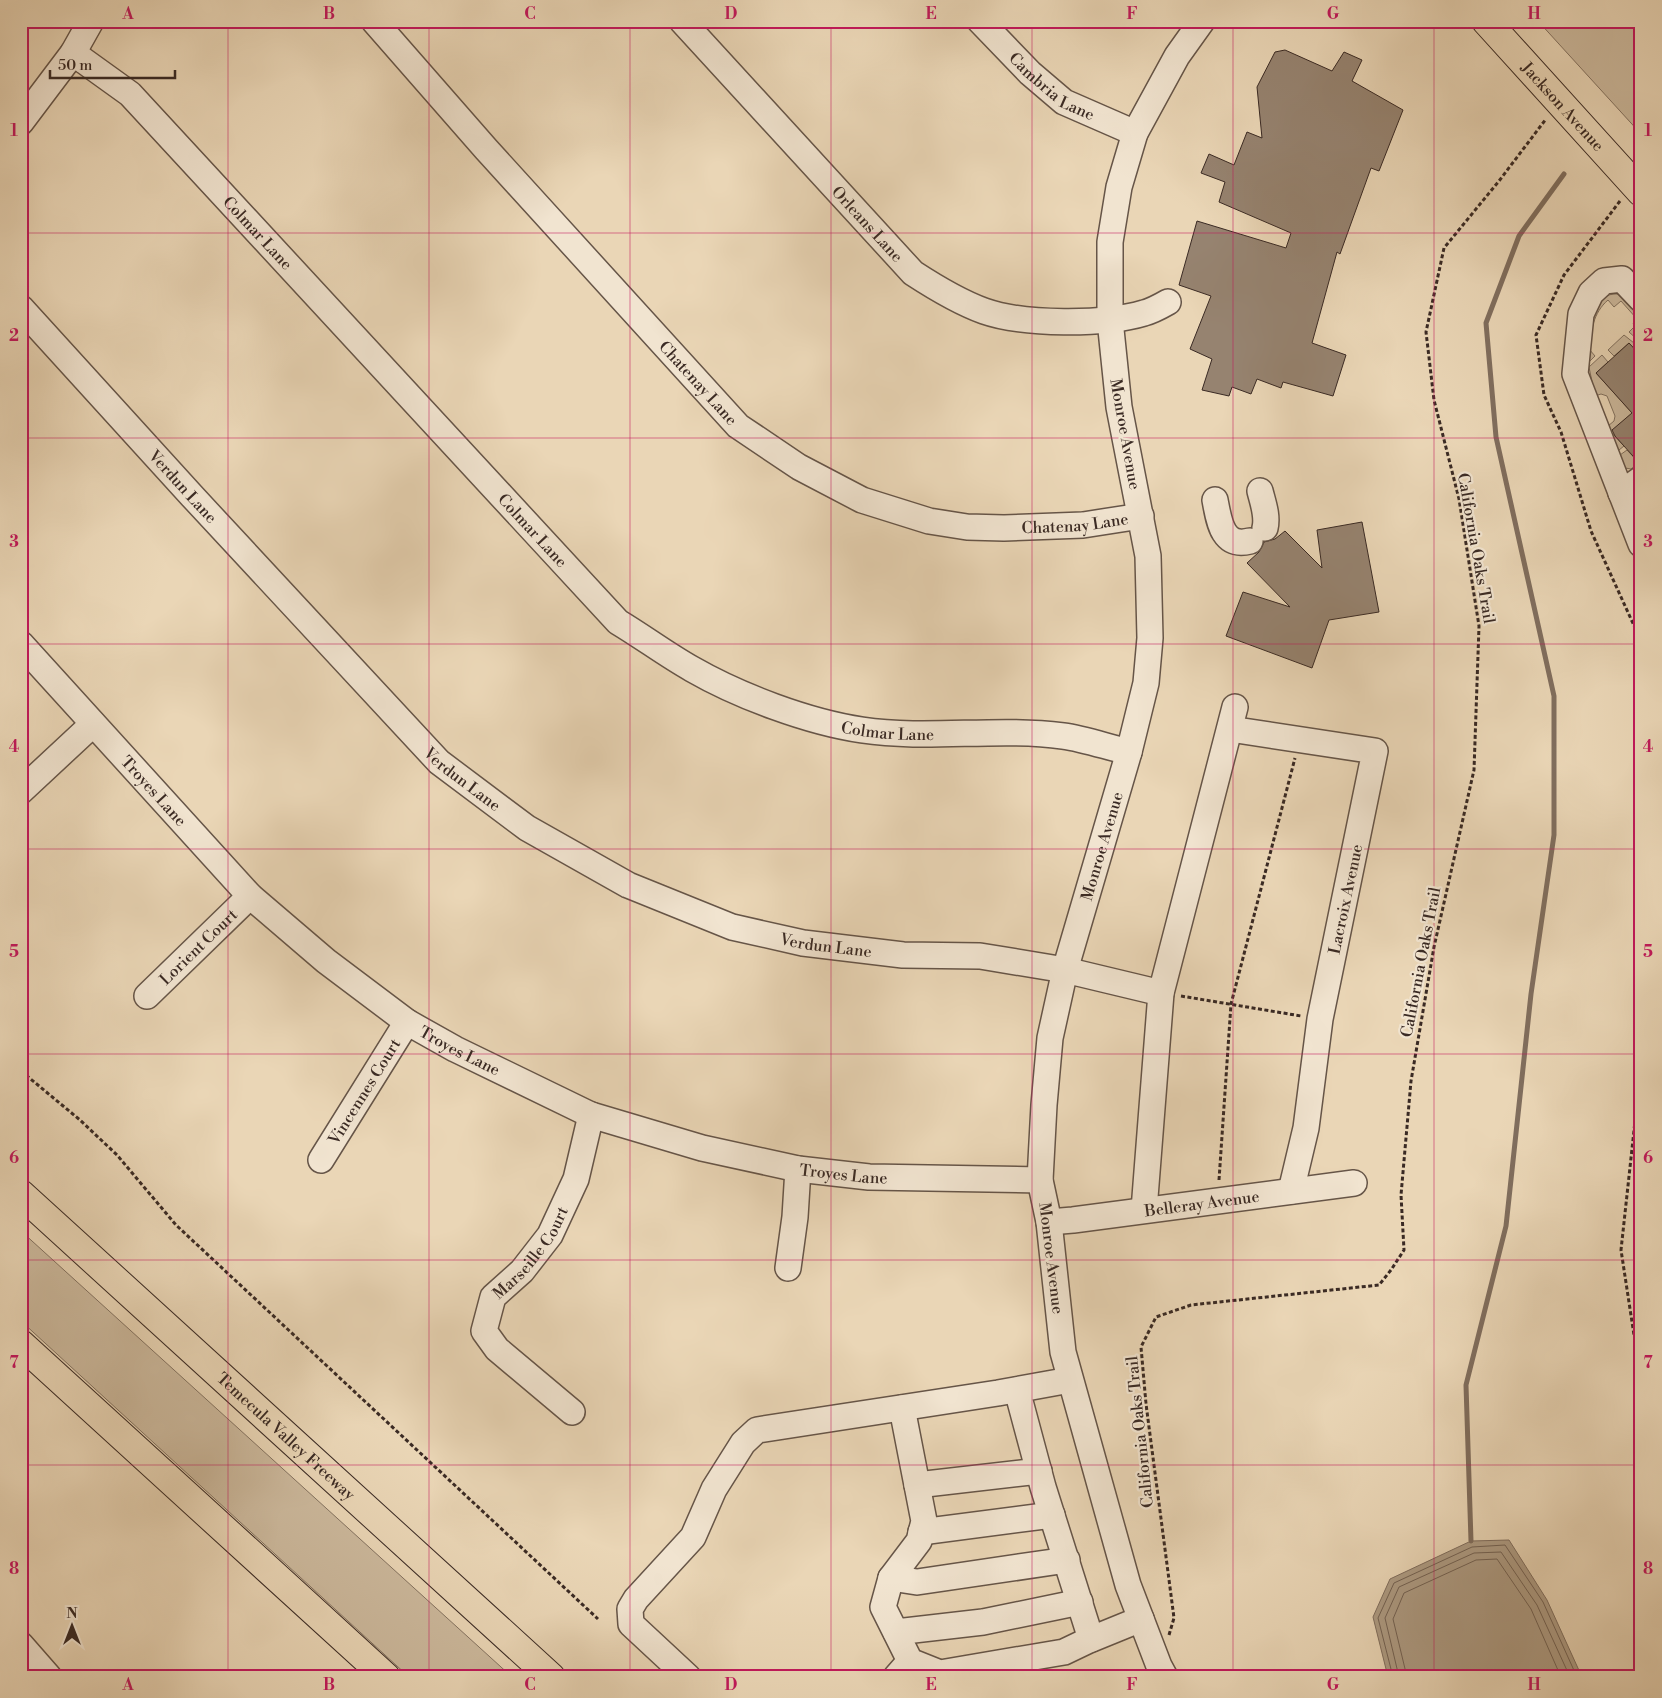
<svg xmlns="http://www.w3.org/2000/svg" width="1662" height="1698" viewBox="0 0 1662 1698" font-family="'Libre Bodoni',serif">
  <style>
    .green { fill: #ccb99d; stroke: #837260 }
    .water { fill: #ae9c84; stroke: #806e5e }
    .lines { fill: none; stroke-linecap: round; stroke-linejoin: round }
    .shore { stroke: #746354; stroke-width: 1 }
    .stream { stroke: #806e5e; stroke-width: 5 }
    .building { fill: #968370; stroke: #3a2a24 }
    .minor-casing { stroke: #665548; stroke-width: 28 }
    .major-casing { stroke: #3a2a24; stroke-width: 30 }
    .highway-casing { stroke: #3a2a24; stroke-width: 30 }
    .path { stroke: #3a2a24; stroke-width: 3; stroke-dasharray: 4 2.5; stroke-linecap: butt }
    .minor { stroke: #f1e4d0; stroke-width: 25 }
    .major { stroke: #ead6b6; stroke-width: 28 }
    .highway { stroke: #ead6b6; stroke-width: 28 }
    .grid { fill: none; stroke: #c2185b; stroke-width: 1; stroke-opacity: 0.55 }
    .labels { text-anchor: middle; stroke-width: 4.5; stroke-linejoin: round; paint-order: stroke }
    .street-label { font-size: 16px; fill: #3a2a24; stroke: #f1e4d0 }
    .neatline { fill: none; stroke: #c2185b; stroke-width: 2 }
    .grid-label { font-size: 16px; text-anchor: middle; font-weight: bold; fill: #c2185b }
  </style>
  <rect width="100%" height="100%" fill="#ead6b6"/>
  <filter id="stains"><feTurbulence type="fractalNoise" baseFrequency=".004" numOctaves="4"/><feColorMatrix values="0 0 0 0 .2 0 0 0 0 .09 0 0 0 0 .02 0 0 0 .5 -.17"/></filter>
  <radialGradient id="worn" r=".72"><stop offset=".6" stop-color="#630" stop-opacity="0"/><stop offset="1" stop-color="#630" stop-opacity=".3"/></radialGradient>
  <g class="green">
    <polygon points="1538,21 1641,21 1641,134"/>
    <path d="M1619,294L1623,295L1641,310V341L1638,340L1629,332L1635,326L1633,323L1637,319L1621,301L1614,307L1608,300C1593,313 1591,331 1589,349L1595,356L1588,363C1585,345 1588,310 1603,298C1608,294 1614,294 1619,294Z"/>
    <polygon points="1624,335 1634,343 1641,345 1641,356 1629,343 1614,356 1608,350"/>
    <polygon points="1602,355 1608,362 1596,373 1632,413 1611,432 1624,446 1619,450 1617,450 1608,426 1614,421 1615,416 1607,396 1601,394 1595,396 1589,367"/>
    <polygon points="1627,450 1639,463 1631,469 1625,468 1620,455"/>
    <polygon points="21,1231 512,1677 409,1677 21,1321"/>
  </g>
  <polygon class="water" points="1509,1540 1547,1600 1582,1677 1388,1677 1373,1617 1390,1579 1471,1541"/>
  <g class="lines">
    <g class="shore">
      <polyline points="1393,1677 1378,1618 1394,1583 1472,1547 1505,1545 1543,1602 1577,1677"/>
      <polyline points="1399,1677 1385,1618 1399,1587 1474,1553 1501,1552 1537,1605 1570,1677"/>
      <polyline points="1407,1677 1393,1619 1404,1593 1476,1560 1497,1559 1531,1609 1561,1677"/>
    </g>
    <polyline class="stream" points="1471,1541 1466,1385 1506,1226 1531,994 1554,835 1554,696 1496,437 1486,323 1519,236 1564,174"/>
  </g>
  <g class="building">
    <polygon points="1285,50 1332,71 1344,52 1362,60 1352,81 1403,110 1379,171 1371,168 1340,254 1337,252 1312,343 1346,355 1333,396 1283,382 1281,388 1257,379 1251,394 1232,387 1229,396 1202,390 1212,359 1190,349 1211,296 1179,285 1197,221 1286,248 1291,233 1219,202 1225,182 1201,173 1209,154 1234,165 1247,132 1262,138 1257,87 1275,52"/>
    <polygon points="1629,343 1641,356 1641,465 1615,436 1612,430 1632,413 1596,373"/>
    <polygon points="1362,522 1379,612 1329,620 1312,668 1226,636 1243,592 1290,607 1247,563 1259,552 1264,542 1275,539 1285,531 1322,568 1317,530"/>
  </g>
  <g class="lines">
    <defs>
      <g id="minor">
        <path id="s1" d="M374,21L486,149L738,426L799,467L862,500L929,521L967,527L1004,528L1083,525L1141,516"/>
        <path id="s2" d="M682,21L913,273C936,288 959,302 984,311C1024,325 1104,325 1144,313C1152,311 1161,306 1168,302"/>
        <path id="s3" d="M980,21L1030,73L1064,102L1135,133"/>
        <path id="s4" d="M73,53L130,94L618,622C643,637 667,655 692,669C739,696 808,722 862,730C928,740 996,727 1063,736C1085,739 1107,747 1129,752"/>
        <polyline points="21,122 73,53 91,21"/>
        <polyline points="1641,299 1622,279 1604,281 1591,293 1581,314 1575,374 1641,544"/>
        <path id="s5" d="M21,308L192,496L439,762L527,828L628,885L732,927L803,943L903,955L980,956L1065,970L1161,993"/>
        <path d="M1260,491C1263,503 1268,516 1265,528"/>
        <polyline points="1621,493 1641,479"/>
        <path d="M1215,500C1219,521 1222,548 1250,541"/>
        <path id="s6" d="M21,644L250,896L326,961L407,1022L455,1049L591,1115L702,1148L798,1169L869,1177L1040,1180"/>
        <polyline points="1230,729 1375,751 1320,1019 1306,1128 1291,1191"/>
        <polyline points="21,791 93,724"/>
        <path id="s7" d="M147,996L250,896"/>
        <path id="s8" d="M321,1160L407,1022"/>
        <polyline points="1144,1210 1161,993 1235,707"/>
        <path id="s9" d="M1049,1222L1073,1220L1354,1183"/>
        <polyline points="788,1268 795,1217 798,1169"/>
        <polyline points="1017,1390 1043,1487 1091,1639"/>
        <polyline points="902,1408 924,1521 919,1541 891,1578 883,1607 910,1661 940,1673 1064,1652 1087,1641 1141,1619"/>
        <path id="s10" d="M572,1412L497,1349L484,1331L493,1297L522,1271L550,1235L576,1179L591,1115"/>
        <polyline points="917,1485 1039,1471"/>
        <polyline points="921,1532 1052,1515"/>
        <polyline points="891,1578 917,1582 1067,1560"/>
        <polyline points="896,1632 983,1622 1080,1602"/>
        <polyline points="21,1645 49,1677"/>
        <polyline points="688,1677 631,1624 630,1609 636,1599 693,1537 714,1489 743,1443 757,1430 998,1393 1070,1380"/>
        <polyline points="896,1677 910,1661"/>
        <path id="s11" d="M1165,1677L1159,1666L1128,1585L1063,1352L1049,1222L1040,1180L1044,1105L1050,1038L1065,970L1129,752L1146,683L1150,638L1148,556L1119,407L1110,320V242L1119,187L1135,133L1177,56L1202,21"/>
      </g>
      <g id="major">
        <path id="s12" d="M1486,21L1641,192"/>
      </g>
      <g id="highway">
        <path id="s13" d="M21,1194L551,1677"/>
        <polyline points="21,1344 386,1677"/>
      </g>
    </defs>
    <use href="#minor" class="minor-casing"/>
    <use href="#major" class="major-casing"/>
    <use href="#highway" class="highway-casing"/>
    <g class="path">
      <polyline points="1620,201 1564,275 1536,335 1544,395 1561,432 1591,531 1641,641"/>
      <polyline points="1181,996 1301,1016"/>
      <polyline points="1641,1066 1621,1250 1634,1335 1641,1351"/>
      <polyline points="21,1071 80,1120 117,1155 176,1225 598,1619"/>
      <polyline points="1219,1180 1231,1004 1295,758"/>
      <polyline points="1169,1635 1174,1618 1146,1404 1141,1347 1156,1317 1191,1305 1379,1285 1391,1270 1404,1250 1401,1195 1411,1081 1434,947 1474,770 1479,626 1459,499 1434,400 1426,332 1444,248 1499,181 1546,119"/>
    </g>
    <use href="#minor" class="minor"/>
    <use href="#major" class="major"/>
    <use href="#highway" class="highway"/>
  </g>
  <path class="grid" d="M228,21V1677M429,21V1677M630,21V1677M831,21V1677M1032,21V1677M1233,21V1677M1434,21V1677M21,233H1641M21,438H1641M21,644H1641M21,849H1641M21,1054H1641M21,1260H1641M21,1465H1641"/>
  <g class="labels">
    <g class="street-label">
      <text dy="6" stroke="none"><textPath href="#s3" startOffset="98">Cambria Lane</textPath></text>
      <text dy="6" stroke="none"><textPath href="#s12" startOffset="115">Jackson Avenue</textPath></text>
      <text dy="6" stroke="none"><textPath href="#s2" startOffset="275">Orleans Lane</textPath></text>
      <text dy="6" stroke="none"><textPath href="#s4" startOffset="259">Colmar Lane</textPath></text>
      <text dy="6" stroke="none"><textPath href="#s1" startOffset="486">Chatenay Lane</textPath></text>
      <text transform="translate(1126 434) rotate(80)" y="6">Monroe Avenue</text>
      <text dy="6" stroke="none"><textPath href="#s5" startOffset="241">Verdun Lane</textPath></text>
      <text dy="6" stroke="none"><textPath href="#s1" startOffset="906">Chatenay Lane</textPath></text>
      <text dy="6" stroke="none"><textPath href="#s4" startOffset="664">Colmar Lane</textPath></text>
      <text transform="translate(1477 548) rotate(80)" y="6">California Oaks Trail</text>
      <text dy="6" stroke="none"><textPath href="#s4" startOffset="1084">Colmar Lane</textPath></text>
      <text dy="6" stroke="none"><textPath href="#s5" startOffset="646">Verdun Lane</textPath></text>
      <text dy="6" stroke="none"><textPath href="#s6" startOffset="198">Troyes Lane</textPath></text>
      <text dy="6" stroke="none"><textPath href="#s11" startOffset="856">Monroe Avenue</textPath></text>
      <text transform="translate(1345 899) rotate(-78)" y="6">Lacroix Avenue</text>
      <text dy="6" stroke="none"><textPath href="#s5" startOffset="1051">Verdun Lane</textPath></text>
      <text dy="6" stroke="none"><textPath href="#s7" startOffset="71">Lorient Court</textPath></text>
      <text transform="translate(1420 962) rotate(-79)" y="6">California Oaks Trail</text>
      <text dy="6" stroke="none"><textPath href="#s6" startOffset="602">Troyes Lane</textPath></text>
      <text dy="6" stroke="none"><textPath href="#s8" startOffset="81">Vincennes Court</textPath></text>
      <text dy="6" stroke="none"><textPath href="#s6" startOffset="1008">Troyes Lane</textPath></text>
      <text dy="6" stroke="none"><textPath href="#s9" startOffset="154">Belleray Avenue</textPath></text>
      <text dy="6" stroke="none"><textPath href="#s10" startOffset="214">Marseille Court</textPath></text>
      <text transform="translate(1052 1258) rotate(83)" y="6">Monroe Avenue</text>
      <text transform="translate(1139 1432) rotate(-96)" y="6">California Oaks Trail</text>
      <text dy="6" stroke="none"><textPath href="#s13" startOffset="359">Temecula Valley Freeway</textPath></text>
    </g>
  </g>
  <rect width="1662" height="1698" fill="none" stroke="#ead6b6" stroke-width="55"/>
  <g transform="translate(72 1626)" stroke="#f1e4d0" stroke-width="4" paint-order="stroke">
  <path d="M0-4L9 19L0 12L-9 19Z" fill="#3a2a24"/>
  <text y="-8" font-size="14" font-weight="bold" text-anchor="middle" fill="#3a2a24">N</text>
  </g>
  <path d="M50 70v8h125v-8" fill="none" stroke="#3a2a24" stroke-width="2.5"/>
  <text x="58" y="70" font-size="15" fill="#3a2a24" stroke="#f1e4d0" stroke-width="4" paint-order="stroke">50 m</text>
  <rect x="28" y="28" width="1606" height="1642" class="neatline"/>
  <g class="grid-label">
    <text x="128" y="19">A</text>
    <text x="329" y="19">B</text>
    <text x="530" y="19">C</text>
    <text x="731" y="19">D</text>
    <text x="931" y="19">E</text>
    <text x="1132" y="19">F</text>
    <text x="1333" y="19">G</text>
    <text x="1534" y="19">H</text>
    <text x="14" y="136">1</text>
    <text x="1648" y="136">1</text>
    <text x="14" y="341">2</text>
    <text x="1648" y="341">2</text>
    <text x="14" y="547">3</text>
    <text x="1648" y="547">3</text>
    <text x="14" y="752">4</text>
    <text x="1648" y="752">4</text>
    <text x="14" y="957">5</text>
    <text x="1648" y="957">5</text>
    <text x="14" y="1163">6</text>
    <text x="1648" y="1163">6</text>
    <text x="14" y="1368">7</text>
    <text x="1648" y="1368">7</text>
    <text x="14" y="1574">8</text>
    <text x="1648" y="1574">8</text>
    <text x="128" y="1690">A</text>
    <text x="329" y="1690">B</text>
    <text x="530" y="1690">C</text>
    <text x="731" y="1690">D</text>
    <text x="931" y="1690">E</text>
    <text x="1132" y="1690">F</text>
    <text x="1333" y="1690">G</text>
    <text x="1534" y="1690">H</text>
  </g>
  <rect width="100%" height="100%" filter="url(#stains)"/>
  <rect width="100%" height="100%" fill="url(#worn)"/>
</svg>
